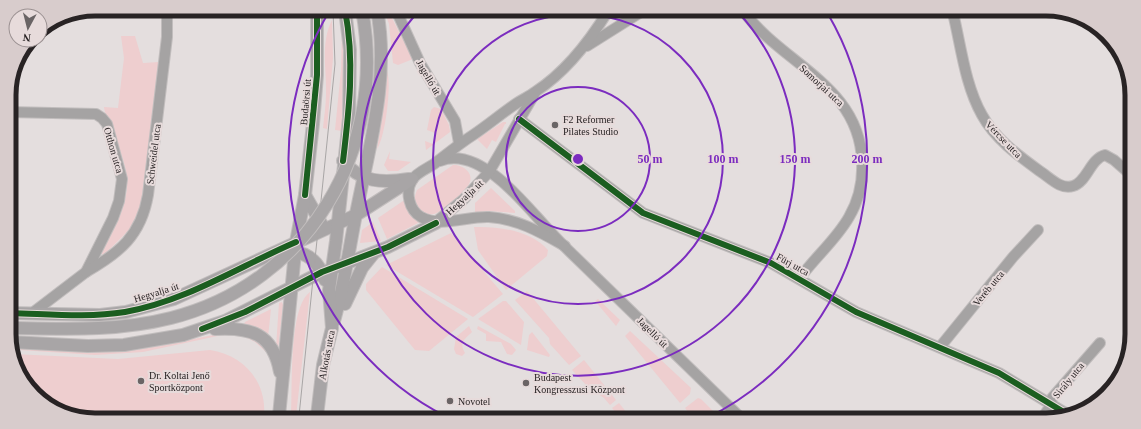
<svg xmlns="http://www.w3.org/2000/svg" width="1141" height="429" viewBox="0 0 1141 429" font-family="'Times New Roman',serif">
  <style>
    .green { fill: #eececf }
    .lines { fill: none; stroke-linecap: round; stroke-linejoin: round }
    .minor-casing { stroke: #c1bdbd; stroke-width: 12 }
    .major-casing { stroke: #c1bdbd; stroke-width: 14 }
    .minor { stroke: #a5a3a3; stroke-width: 10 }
    .major { stroke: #a8a5a6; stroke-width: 12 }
    .tram { stroke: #a8a5a5; stroke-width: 1 }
    .major-bridge-casing { stroke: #c1bdbd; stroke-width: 14; stroke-linecap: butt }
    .major-bridge { stroke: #a8a5a6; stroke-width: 12 }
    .cycleway-casing { stroke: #e7dbdb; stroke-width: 8 }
    .cycleway { stroke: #1b5e20; stroke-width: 6 }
    .ring { fill: none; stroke: #7b2cbf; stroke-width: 2 }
    .poi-dot { fill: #6a6465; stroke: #e7dbdb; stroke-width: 1.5 }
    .labels { text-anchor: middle; stroke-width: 4; stroke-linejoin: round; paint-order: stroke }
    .street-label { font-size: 10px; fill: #282324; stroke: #e7dbdb }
    .poi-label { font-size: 10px; fill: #282324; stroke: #e7dbdb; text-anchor: start }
    .rim { fill: none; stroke: #282324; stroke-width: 5 }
    .centre { fill: #7b2cbf; stroke: #e7dbdb; stroke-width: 2 }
    .ring-label { font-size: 12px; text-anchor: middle; font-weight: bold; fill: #7b2cbf; stroke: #e7dbdb; stroke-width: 4; stroke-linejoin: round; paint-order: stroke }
  </style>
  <rect width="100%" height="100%" fill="#e4dede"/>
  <g class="green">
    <polygon points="384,10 388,10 401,36 413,56 413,59 398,65 393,63 389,24"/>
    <path d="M332,20L333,58L327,129L323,128C324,117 326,105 326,94C327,69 320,44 332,20Z"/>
    <polygon points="342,29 346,45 342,131 335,130 341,70"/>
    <path d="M121,36H135L143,63L159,62L141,205L130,229L108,251L109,254L104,256L101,253C113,232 128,206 127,181C127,167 120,151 116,139C114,130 104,113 104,107L118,108L124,58Z"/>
    <path d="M387,71C392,85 385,138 377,149L385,99Z"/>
    <polygon points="434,107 441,109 449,125 450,132 426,150 425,141 433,144 435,133 427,130 431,110"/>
    <polygon points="503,122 506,122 506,124 505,124 496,142 492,140 487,149 477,139"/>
    <polygon points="390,151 389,159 411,162 398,171 388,171 384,165"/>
    <path d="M453,165C463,164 475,174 469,184C465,192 442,212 434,214C429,215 423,214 419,210C413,205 414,197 417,190Z"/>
    <polygon points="491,188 515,211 515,213 489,211 475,214 475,203"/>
    <polygon points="403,201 406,202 420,222 387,239 378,218"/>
    <polygon points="373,222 381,241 360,243 362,230"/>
    <path d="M474,227C499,226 531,231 548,250L547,256L506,290L478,250Z"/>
    <polygon points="451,233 503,294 473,317 386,265"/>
    <polygon points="382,267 468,319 429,351 415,350 366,290 366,284"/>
    <polygon points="527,291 581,356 569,365 550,344 549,338 515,300"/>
    <path d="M310,292L296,416H291C293,389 288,308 310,292Z"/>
    <polygon points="598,299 620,320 616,326 595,301"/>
    <polygon points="503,301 506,301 524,322 521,345 478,319"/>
    <polygon points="282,302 283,305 278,350 276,347 279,303"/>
    <polygon points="271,309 268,337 244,324 245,322"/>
    <path d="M469,326L472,332C464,340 459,342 465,353L462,356L456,354L454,349L456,337Z"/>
    <polygon points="478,326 511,344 516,350 512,355 507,354 501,342 486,341 486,334 477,329"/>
    <polygon points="630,331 691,388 690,394 680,403 625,336"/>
    <path d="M229,332C245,332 256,337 267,348L266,352L255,342L245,337L227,334L143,352L95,355L19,350L23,348L97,352L136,350Z"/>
    <polygon points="532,332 550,355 549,357 527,350 529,335"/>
    <path d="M210,350C244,355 267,382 264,416L67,415L30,390L13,354L118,359Z"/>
    <polygon points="584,360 616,400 610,405 604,398 587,386 572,370"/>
    <polygon points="698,398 701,399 720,418 693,418 685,408"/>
    <polygon points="619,403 631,418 620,418 612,408"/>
  </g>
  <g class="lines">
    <defs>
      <g id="minor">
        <polyline points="396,10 420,63 455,121 459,143"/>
        <path d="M744,12C784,65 860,86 862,162C863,181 859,200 849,217C836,240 815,257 800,278"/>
        <path d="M953,13C961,46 965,85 982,115C995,139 1019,156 1041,172C1050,178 1061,190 1073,186C1087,182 1090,159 1105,155L1114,160L1130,174"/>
        <polyline points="587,46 641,12"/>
        <polyline points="9,112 96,114 102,118 107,124 122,179 119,201 113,218 86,272 31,314"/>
        <polyline points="519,119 643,213 771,263 856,312 999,373 1067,414"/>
        <path d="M440,161C460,153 482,165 498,178C523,198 542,225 565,247C624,304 682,361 741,418"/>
        <polyline points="436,222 463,200 489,172 535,93"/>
        <path d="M565,246C540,232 518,219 489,217C467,216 441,228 421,217C409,210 405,192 412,180C416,173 428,168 434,164C447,154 459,144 473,135C488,125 502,113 517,103C523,99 530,96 535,92C566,72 589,42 608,11"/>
        <path d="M86,272C119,253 141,236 148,195L167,37V9"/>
        <polyline points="940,347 1013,257 1038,230"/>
        <polyline points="1041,420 1051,405 1052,398 1100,343"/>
      </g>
      <g id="major">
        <path d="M343,161C361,183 383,183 409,179"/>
        <polyline points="305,195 322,225"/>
        <path d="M289,252C308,251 319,263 325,280"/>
        <polyline points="345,304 362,268 374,253"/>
        <polyline points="10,313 100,315 126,312 174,299 356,215 412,179"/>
        <path d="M334,321C344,286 349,250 356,214C369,147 390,79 377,10"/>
        <path d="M215,329C250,327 273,333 280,372"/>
        <polyline points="11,342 88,346 124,345 183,335 225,321 314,276 388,247 436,223"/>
        <polyline points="279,416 296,242 305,195 313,124 317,75 317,10"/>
        <polyline points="317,416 323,365 332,328 329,290 336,241 349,118 350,50 345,10"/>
      </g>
    </defs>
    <use href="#minor" class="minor-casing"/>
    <use href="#major" class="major-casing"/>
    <use href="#minor" class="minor"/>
    <use href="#major" class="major"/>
    <polyline class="tram" points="299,416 335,64 333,10"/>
    <defs>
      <path id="major-bridge" d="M17,328C68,329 120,331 171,318C309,283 388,148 362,10"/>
    </defs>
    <use href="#major-bridge" class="major-bridge-casing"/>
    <use href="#major-bridge" class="major-bridge"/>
    <defs>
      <g id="cycleway">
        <polyline points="519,119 643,213 771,263 856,312 999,373 1067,414"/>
        <path d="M343,161C349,111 355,61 345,10"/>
        <polyline points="305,195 317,75 317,10"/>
        <path d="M10,313C49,314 88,318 125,312C187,301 240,266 296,242"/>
        <polyline points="202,329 245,312 322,272 388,247 436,223"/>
      </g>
    </defs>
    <use href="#cycleway" class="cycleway-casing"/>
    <use href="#cycleway" class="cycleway"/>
  </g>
  <g class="ring">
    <circle cx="578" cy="159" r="72"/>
    <circle cx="578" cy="159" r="145"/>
    <path d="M738 12A217 217 0 1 1 419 11"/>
    <path d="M447 417A289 289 0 0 1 330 10M828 14A289 289 0 0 1 707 418"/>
  </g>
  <g class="poi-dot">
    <circle cx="555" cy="125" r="4"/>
    <circle cx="141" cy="381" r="4"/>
    <circle cx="526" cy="383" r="4"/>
    <circle cx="450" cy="401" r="4"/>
  </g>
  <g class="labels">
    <g class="street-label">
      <text transform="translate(429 77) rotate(60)" y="4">Jagelló út</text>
      <text transform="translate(822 85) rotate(43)" y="4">Somorjai utca</text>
      <text transform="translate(305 102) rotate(-85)" y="4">Budaörsi út</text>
      <text transform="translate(1004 139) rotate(46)" y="4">Vércse utca</text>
      <text transform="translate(114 150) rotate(74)" y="4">Otthon utca</text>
      <text transform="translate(153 154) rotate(-83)" y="4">Schweidel utca</text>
      <text transform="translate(464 197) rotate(-43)" y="4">Hegyalja út</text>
      <text transform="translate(793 264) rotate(29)" y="4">Fürj utca</text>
      <text transform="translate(988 288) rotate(-50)" y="4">Veréb utca</text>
      <text transform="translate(156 292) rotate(-17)" y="4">Hegyalja út</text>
      <text transform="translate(653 332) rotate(45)" y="4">Jagelló út</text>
      <text transform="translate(326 355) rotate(-79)" y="4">Alkotás utca</text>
      <text transform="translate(1068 380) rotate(-51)" y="4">Sirály utca</text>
    </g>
    <g class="poi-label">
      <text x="563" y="123">F2 Reformer<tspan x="563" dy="12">Pilates Studio</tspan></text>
      <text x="149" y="379">Dr. Koltai Jenő<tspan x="149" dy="12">Sportközpont</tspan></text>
      <text x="534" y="381">Budapest<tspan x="534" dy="12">Kongresszusi Központ</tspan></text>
      <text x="458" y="405">Novotel</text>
    </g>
  </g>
  <path d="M0 0H1141V429H0ZM95 16H1046A79 79 0 0 1 1125 95V334A79 79 0 0 1 1046 413H95A79 79 0 0 1 16 334V95A79 79 0 0 1 95 16Z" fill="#d8cccc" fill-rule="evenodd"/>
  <path class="rim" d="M95 16H1046A79 79 0 0 1 1125 95V334A79 79 0 0 1 1046 413H95A79 79 0 0 1 16 334V95A79 79 0 0 1 95 16Z"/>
  <circle cx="578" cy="159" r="6" class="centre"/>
  <g class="ring-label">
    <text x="650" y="163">50 m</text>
    <text x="723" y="163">100 m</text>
    <text x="795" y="163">150 m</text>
    <text x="867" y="163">200 m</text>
  </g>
  <g transform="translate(28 28) rotate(187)"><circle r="19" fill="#e7dbdb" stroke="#9b9192"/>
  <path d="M0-3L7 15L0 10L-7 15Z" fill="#6a6465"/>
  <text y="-6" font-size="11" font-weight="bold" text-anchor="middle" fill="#282324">N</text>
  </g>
</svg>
